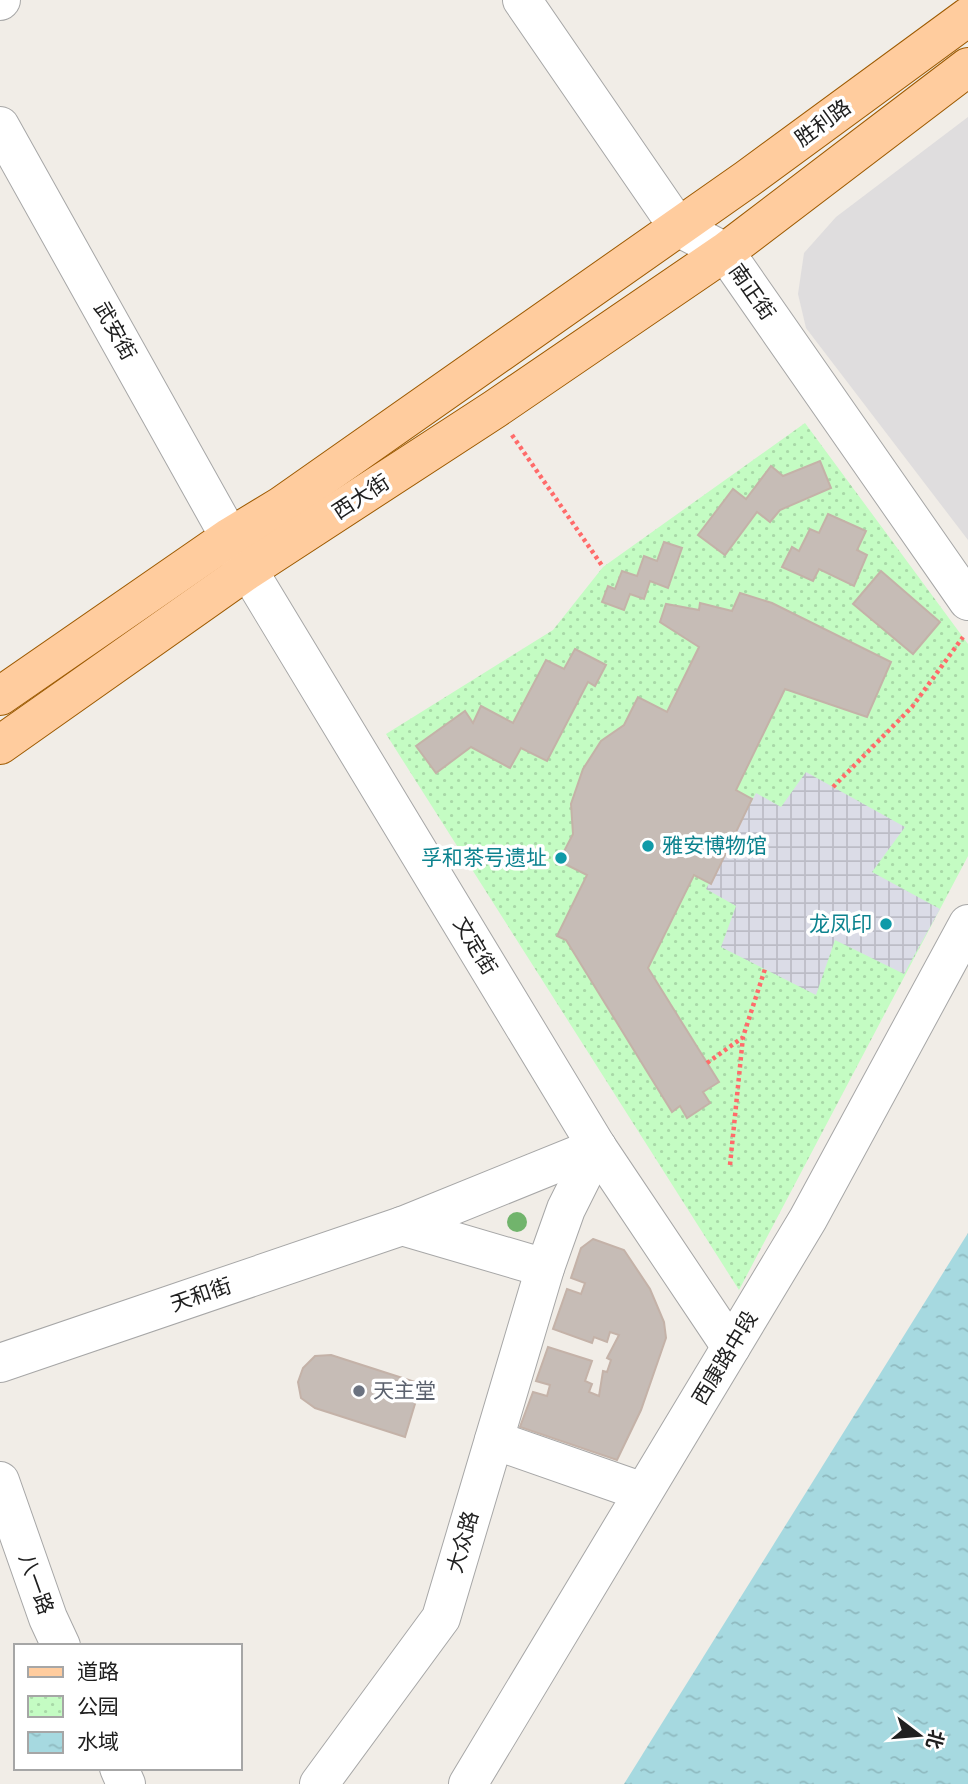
<svg xmlns="http://www.w3.org/2000/svg" width="968" height="1784" viewBox="0 0 968 1784" font-family="'Titillium Web','Noto Sans SC',sans-serif">
  <style>
    .residential { fill: #dfddde }
    .park { fill: url(#park-dots) }
    .plaza { fill: url(#plaza-grid) }
    .water { fill: url(#water-ripples) }
    .building { fill: #c6bcb6; stroke: #c4b2a8; stroke-width: 2 }
    .lines { fill: none; stroke-linecap: round; stroke-linejoin: round }
    .minor-casing { stroke: #a7a7a7; stroke-width: 40 }
    .major-casing { stroke: #9d5a00; stroke-width: 40 }
    .path { stroke: #ff6b6a; stroke-width: 4.5; stroke-dasharray: 3.5 3.5; stroke-linecap: butt }
    .minor { stroke: #fff; stroke-width: 38 }
    .major { stroke: #ffcc9e; stroke-width: 38 }
    .tree { fill: #71b46c }
    .culture-dot { fill: #0f9aa8; stroke: #fff; stroke-width: 2.5 }
    .worship-dot { fill: #6b7280; stroke: #fff; stroke-width: 2.5 }
    .labels { text-anchor: middle; stroke-width: 7; stroke-linejoin: round; paint-order: stroke }
    .street-label { font-size: 21px; fill: #202020; stroke: #fff }
    .culture-label { font-size: 21px; fill: #0d838f; stroke: #fff; text-anchor: end }
    .worship-label { font-size: 21px; fill: #5b616d; stroke: #fff; text-anchor: start }
  </style>
  <defs>
    <pattern id="park-dots" width="8" height="8" patternUnits="userSpaceOnUse" patternTransform="scale(1.75)"><rect width="8" height="8" fill="#c4fcc3"/><path d="M2 2h.1M6 6h.1" fill="none" stroke="#a8d8a7" stroke-width="1.8" stroke-linecap="round"/></pattern>
    <pattern id="plaza-grid" width="8" height="8" patternUnits="userSpaceOnUse" patternTransform="scale(1.75)"><rect width="8" height="8" fill="#dbdce7"/><path d="M0 4h8M4 0v8" fill="none" stroke="#bcbcc6"/></pattern>
    <pattern id="water-ripples" width="26" height="14" patternUnits="userSpaceOnUse" patternTransform="scale(1.75)"><rect width="26" height="14" fill="#a6d9e0"/><path d="M2 4q2-2 4 0t4 0M15 11q2-2 4 0t4 0" fill="none" stroke="#8fbac0"/></pattern>
  </defs>
  <rect width="100%" height="100%" fill="#f1ede7"/>
  <polygon class="residential" points="968,117 968,540 806,328 798,294 804,253 836,217"/>
  <polygon class="park" points="805,423 968,644 968,856 739,1290 386,734 553,630 603,567"/>
  <polygon class="plaza" points="806,772 905,827 872,872 940,909 904,974 835,940 816,995 721,947 736,906 706,889 756,793 781,807"/>
  <polygon class="water" points="968,1233 968,1784 624,1784"/>
  <g class="building">
    <polygon points="820,461 831,488 780,510 770,522 757,512 725,555 698,535 733,489 746,499 771,466 783,476"/>
    <polygon points="828,514 866,531 857,550 867,555 854,586 819,569 813,581 782,567 792,547 799,551 810,529 819,533"/>
    <polygon points="664,542 682,548 668,588 650,581 644,599 630,594 624,610 602,602 608,586 615,589 622,571 637,576 644,556 657,561"/>
    <polygon points="881,571 940,622 913,654 853,604"/>
    <polygon points="740,593 772,603 891,662 867,717 785,689 736,790 752,799 711,884 694,875 648,968 719,1082 703,1092 710,1103 687,1118 680,1106 672,1112 566,940 557,936 587,875 559,861 573,834 571,804 583,769 601,741 624,725 638,697 667,712 699,647 660,622 666,604 699,610 700,603 732,611"/>
    <polygon points="575,649 606,665 595,686 588,682 547,761 521,748 510,768 471,747 436,773 416,746 465,711 473,723 481,706 513,723 546,660 564,669"/>
    <polygon points="593,1239 624,1250 650,1289 664,1322 666,1338 641,1410 617,1460 520,1427 533,1392 547,1396 550,1385 536,1381 548,1347 592,1361 585,1381 592,1384 589,1392 599,1396 603,1371 607,1372 611,1360 607,1358 619,1335 610,1332 607,1342 594,1337 592,1343 553,1329 567,1289 581,1294 585,1283 571,1278 581,1248"/>
    <polygon points="331,1355 421,1384 405,1437 315,1408 301,1398 298,1382 303,1368 315,1356"/>
  </g>
  <g class="lines">
    <defs>
      <g id="minor">
        <polyline points="522,0 678,227 725,252 968,601"/>
        <polyline points="0,1 1,0"/>
        <polyline points="0,126 248,570 597,1147 731,1347"/>
        <polyline points="402,1226 545,1268"/>
        <polyline points="0,1363 402,1226 597,1147"/>
        <polyline points="494,1440 643,1492"/>
        <polyline points="0,1481 48,1618 61,1646"/>
        <polyline points="119,1768 126,1784"/>
        <polyline points="319,1784 441,1618 545,1268 566,1209 597,1147"/>
        <polyline points="468,1784 808,1219 968,924"/>
      </g>
      <g id="major">
        <polyline points="0,696 230,537 281,506 747,179 968,17"/>
        <polyline points="0,745 248,570 495,409 725,252 968,67"/>
      </g>
    </defs>
    <use href="#minor" class="minor-casing"/>
    <use href="#major" class="major-casing"/>
    <g class="path">
      <polyline points="512,435 603,567"/>
      <polyline points="833,787 912,707 963,637"/>
      <polyline points="707,1063 742,1038"/>
      <polyline points="730,1165 743,1037 765,969"/>
    </g>
    <use href="#minor" class="minor"/>
    <use href="#major" class="major"/>
  </g>
  <circle class="tree" cx="517" cy="1222" r="10"/>
  <g class="culture-dot">
    <circle cx="648" cy="846" r="7"/>
    <circle cx="561" cy="858" r="7"/>
    <circle cx="886" cy="924" r="7"/>
  </g>
  <circle class="worship-dot" cx="359" cy="1391" r="7"/>
  <g class="labels">
    <g class="street-label">
      <text transform="translate(823 123) rotate(-36)" y="7">胜利路</text>
      <text transform="translate(752 292) rotate(55)" y="7">南正街</text>
      <text transform="translate(115 331) rotate(61)" y="7">武安街</text>
      <text transform="translate(361 497) rotate(-33)" y="7">西大街</text>
      <text transform="translate(475 946) rotate(59)" y="7">文定街</text>
      <text transform="translate(201 1295) rotate(-19)" y="7">天和街</text>
      <text transform="translate(725 1358) rotate(-59)" y="7">西康路中段</text>
      <text transform="translate(463 1542) rotate(-74)" y="7">大众路</text>
      <text transform="translate(36 1584) rotate(70)" y="7">八一路</text>
    </g>
    <g class="culture-label">
      <text x="662" y="853" text-anchor="start">雅安博物馆</text>
      <text x="547" y="865">孚和茶号遗址</text>
      <text x="872" y="931">龙凤印</text>
    </g>
    <g class="worship-label">
      <text x="373" y="1398">天主堂</text>
    </g>
  </g>
  <rect x="14" y="1644" width="228" height="126" fill="#ffffff" stroke="#a6a6a6" stroke-width="2"/>
  <rect x="28" y="1667" width="35" height="10" fill="#ffcc9e" stroke="#a6a6a6" stroke-width="2"/>
  <text x="77" y="1679" font-size="21" fill="#202020">道路</text>
  <rect x="28" y="1696" width="35" height="21" fill="url(#park-dots)" stroke="#a6a6a6" stroke-width="2"/>
  <text x="77" y="1714" font-size="21" fill="#202020">公园</text>
  <rect x="28" y="1732" width="35" height="21" fill="url(#water-ripples)" stroke="#a6a6a6" stroke-width="2"/>
  <text x="77" y="1749" font-size="21" fill="#202020">水域</text>
  <g transform="translate(919 1735) rotate(106)" stroke="#ffffff" stroke-width="5" paint-order="stroke">
  <path d="M0-5L12 26L0 18L-12 26Z" fill="#202020"/>
  <text y="-10" font-size="19" font-weight="bold" text-anchor="middle" fill="#202020">北</text>
  </g>
</svg>
